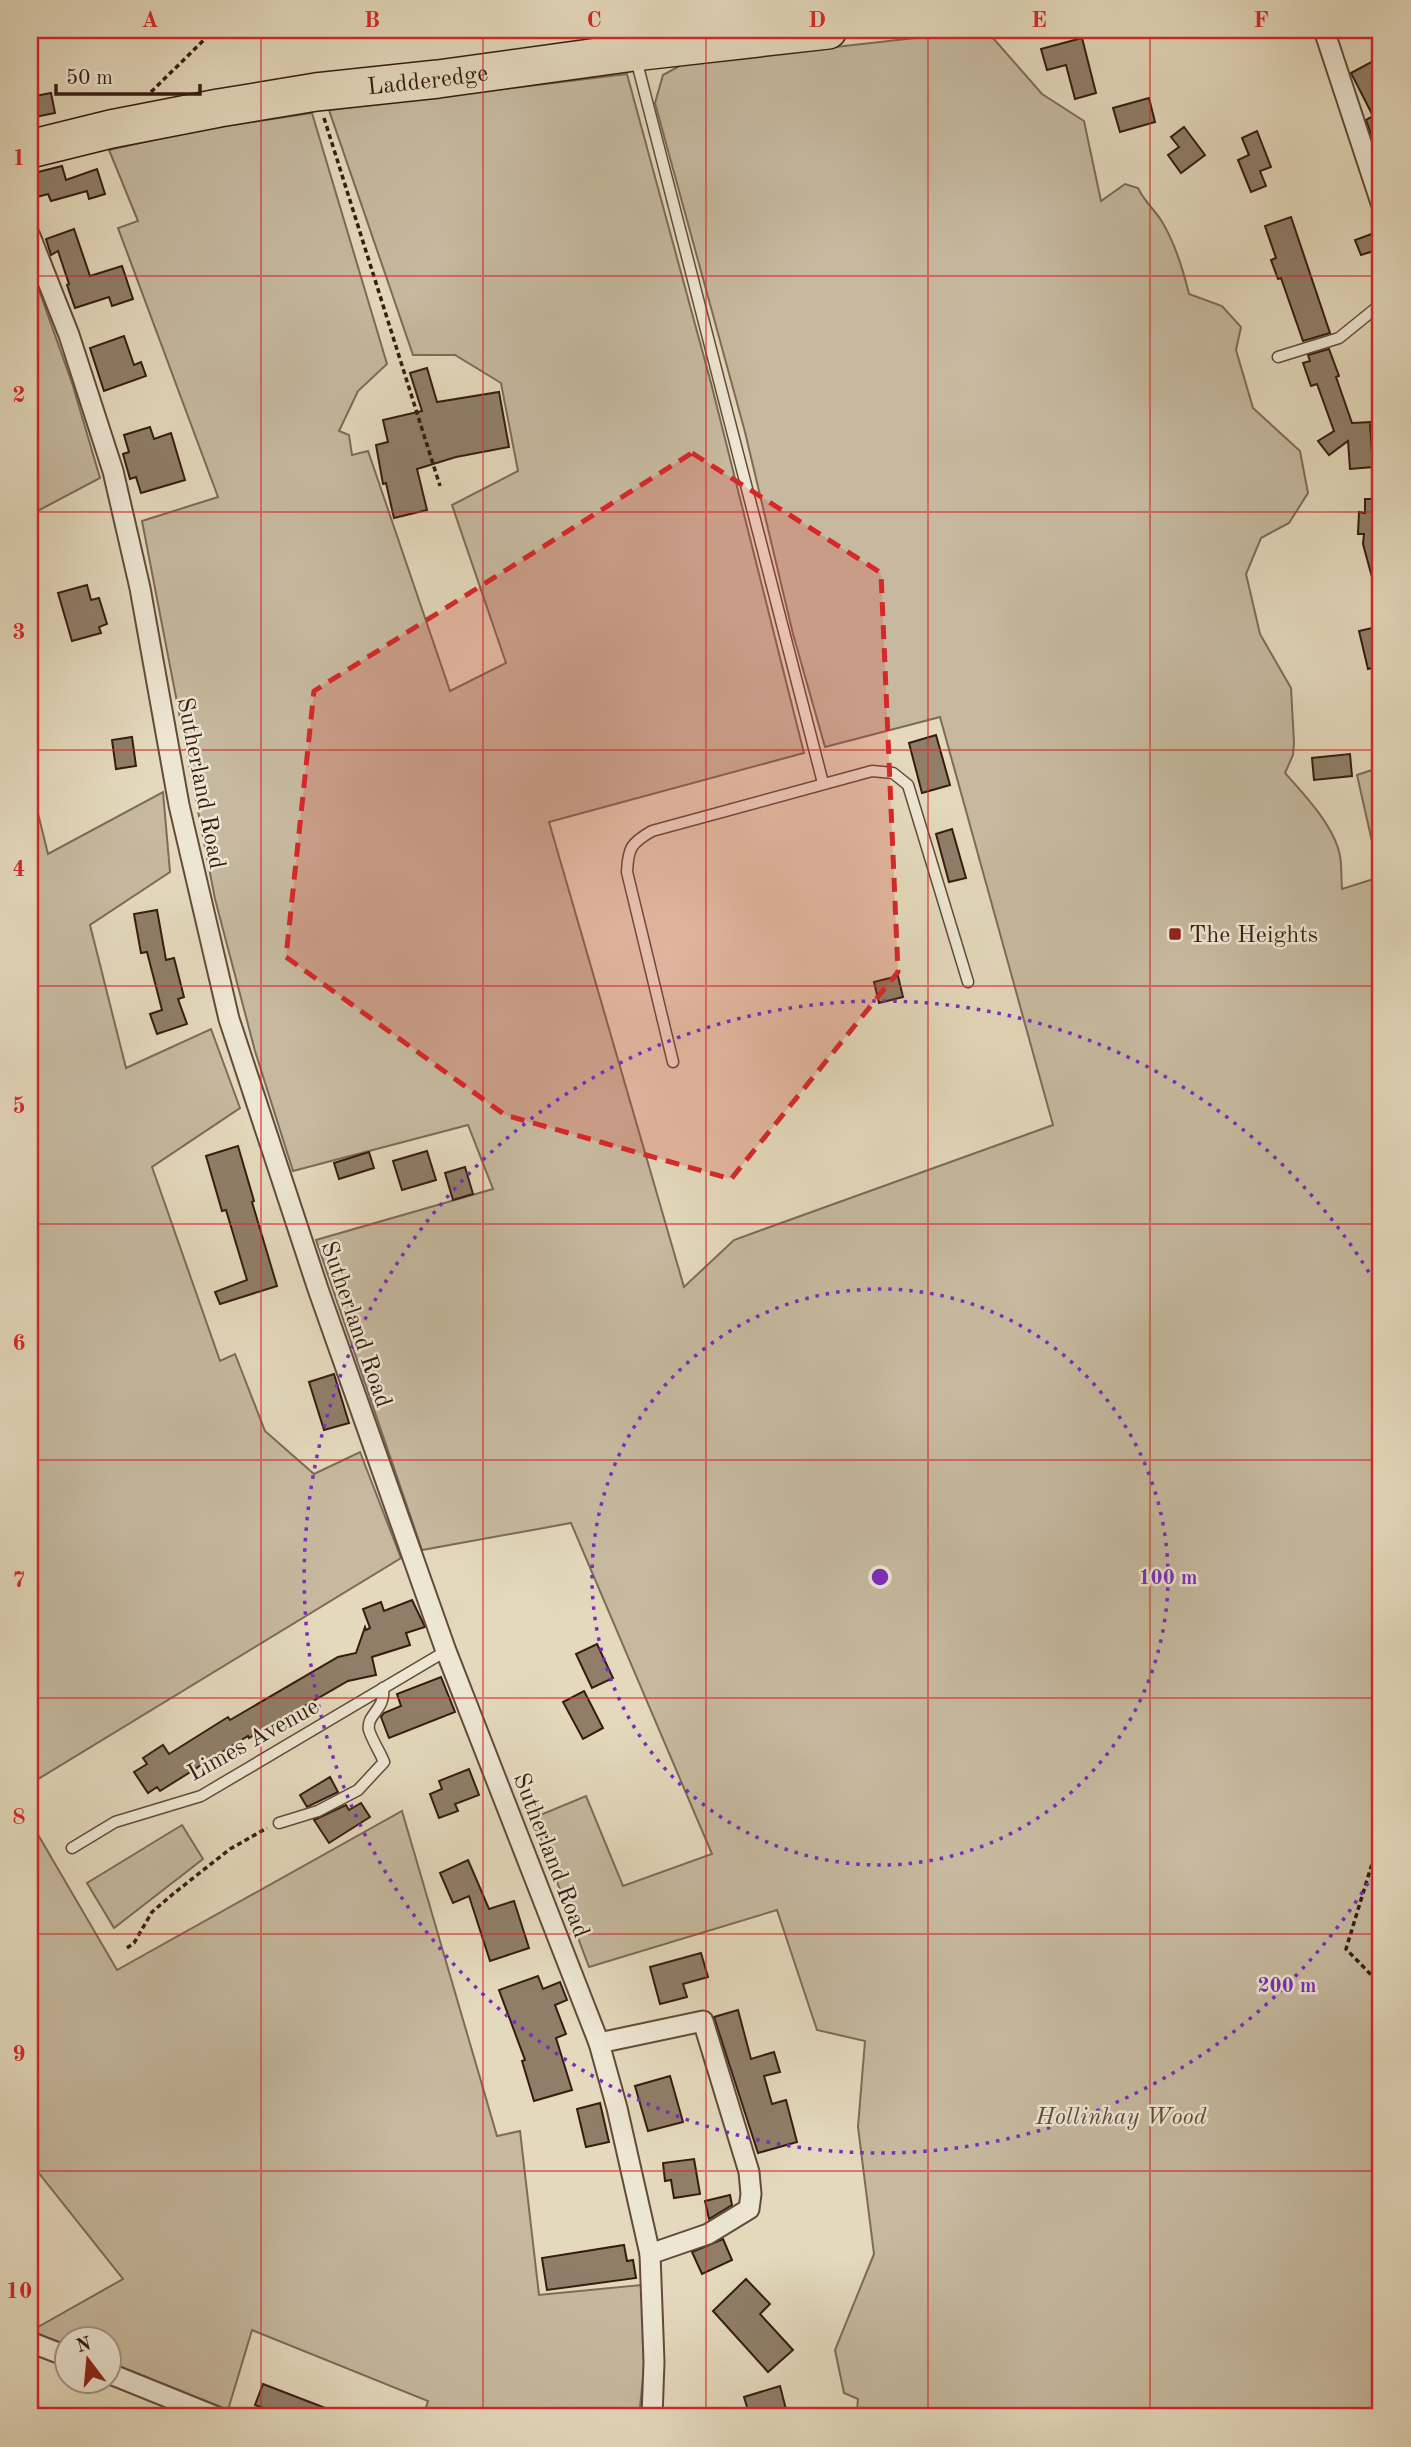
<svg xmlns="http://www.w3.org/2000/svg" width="1411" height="2447" viewBox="0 0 1411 2447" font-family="'Old Standard TT',serif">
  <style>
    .green { fill: #c6b99f; stroke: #7e6a58; stroke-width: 2 }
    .building { fill: #907e69; stroke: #361c10; stroke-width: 2 }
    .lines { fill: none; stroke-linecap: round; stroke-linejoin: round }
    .lane-casing { stroke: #624b3b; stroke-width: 13 }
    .street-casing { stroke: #624b3b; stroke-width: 23 }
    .highway-casing { stroke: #361c10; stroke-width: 40 }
    .path { stroke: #361c10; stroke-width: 3.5; stroke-dasharray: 5 3.5; stroke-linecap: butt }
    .lane { stroke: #ede6d3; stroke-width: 10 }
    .street { stroke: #ede6d3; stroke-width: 19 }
    .highway { stroke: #e4d9bc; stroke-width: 37 }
    .marked { fill: #d62828; fill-opacity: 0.2; stroke: #d62828; stroke-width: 5; stroke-dasharray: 14 9; stroke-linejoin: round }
    .grid { fill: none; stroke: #d62828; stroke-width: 2; stroke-opacity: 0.55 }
    .ring { fill: none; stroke: #7b2cbf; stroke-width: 3.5; stroke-dasharray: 3.5 7 }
    .poi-dot { fill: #8f2418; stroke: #ede6d3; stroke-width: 2.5 }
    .labels { text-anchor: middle; stroke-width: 5; stroke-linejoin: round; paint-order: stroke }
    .street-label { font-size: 24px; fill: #361c10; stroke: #ede6d3 }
    .poi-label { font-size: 24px; fill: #361c10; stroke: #ede6d3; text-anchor: start }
    .park-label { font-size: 24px; font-style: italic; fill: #614b3b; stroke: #ede6d3 }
    .centre { fill: #7b2cbf; stroke: #ede6d3; stroke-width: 3.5 }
    .ring-label { font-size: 21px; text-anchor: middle; font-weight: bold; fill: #7b2cbf; stroke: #ede6d3; stroke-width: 5; stroke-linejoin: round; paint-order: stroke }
    .neatline { fill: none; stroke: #d62828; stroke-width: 2.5 }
    .grid-label { font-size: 23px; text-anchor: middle; font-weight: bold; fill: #d62828 }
  </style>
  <rect width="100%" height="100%" fill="#e4d9bc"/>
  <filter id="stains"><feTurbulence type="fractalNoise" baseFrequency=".00286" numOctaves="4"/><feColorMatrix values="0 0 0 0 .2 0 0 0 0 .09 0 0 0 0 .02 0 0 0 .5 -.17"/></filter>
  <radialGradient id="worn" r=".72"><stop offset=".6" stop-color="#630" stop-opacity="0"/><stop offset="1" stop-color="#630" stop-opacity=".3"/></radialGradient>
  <g class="green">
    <path d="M986,30L1042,94L1084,121L1101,201L1125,184L1138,188C1144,201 1153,208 1161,220C1174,241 1183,269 1189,294L1222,306L1241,327L1236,350L1253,408L1300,451L1308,493L1289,523L1261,538L1246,574L1260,634L1291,688L1294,743L1293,755L1285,773C1304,794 1335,827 1340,856C1342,866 1341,878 1342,889L1380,877L1357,775L1381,767V2417H887L857,2410L858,2399L844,2393L835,2350L874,2254L858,2127L865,2041L817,2030L777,1910L589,1967L533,1818L586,1796L623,1886L712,1854L571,1523L422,1550L316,1240L493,1189L468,1125L293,1171L255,1051L215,899L142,521L218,497L118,228L138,221L109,150L198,130L312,113L387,364L358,391L339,431L349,435L352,455L368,451L450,691L506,663L452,505L518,471L501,383L455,355H413L329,110L627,74L711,383L804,753L549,822L684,1287L734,1240L1053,1125L940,717L825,747L793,634L745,432L655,103L663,75L683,64Z"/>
    <polygon points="39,290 73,386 100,478 30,515 30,294"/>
    <polygon points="30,781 48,854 163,792 170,872 90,925 126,1068 211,1029 240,1108 152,1167 220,1361 235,1354 265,1431 314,1474 360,1452 401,1558 30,1784"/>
    <polygon points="402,1811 497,2136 520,2131 539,2295 641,2285 646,2349 639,2417 423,2417 428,2401 252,2330 228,2410 109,2362 108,2338 66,2338 66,2345 31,2331 123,2279 30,2162 30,1821 117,1970"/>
    <polygon points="182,1825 203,1859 114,1928 87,1883"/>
  </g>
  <g class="building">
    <polygon points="1082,38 1096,93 1075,99 1066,65 1047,70 1041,49"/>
    <polygon points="1375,60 1381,71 1381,130 1380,129 1371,134 1366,120 1373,116 1351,73"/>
    <polygon points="51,93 55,113 30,118 30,97"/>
    <polygon points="1149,98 1155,122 1120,132 1113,108"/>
    <polygon points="1184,127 1205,155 1181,173 1168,155 1179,147 1171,137"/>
    <polygon points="1257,131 1271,167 1260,171 1266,186 1251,192 1238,160 1249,155 1242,138"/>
    <polygon points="62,166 66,180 97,169 105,194 89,199 87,191 51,201 48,194 30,199 30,174"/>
    <polygon points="1291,217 1330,333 1303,341 1281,278 1278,279 1271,260 1276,258 1265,226"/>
    <polygon points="74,229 90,276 122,266 133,299 112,306 109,297 75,308 67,285 69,284 58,251 51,255 46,239"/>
    <polygon points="1374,233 1380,249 1361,255 1355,240"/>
    <polygon points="124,336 134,365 141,362 146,376 104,391 90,348"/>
    <polygon points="1329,349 1339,376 1336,377 1352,423 1374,422 1370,425 1373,467 1350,469 1348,441 1329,455 1318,441 1334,431 1317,384 1311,386 1303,363 1310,361 1308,355"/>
    <polygon points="427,368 437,402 499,392 509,447 456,457 417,469 427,510 394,518 386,483 383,484 376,445 388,442 383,420 422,411 410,373"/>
    <polygon points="150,427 154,439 171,433 185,480 141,493 136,477 130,479 123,454 129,452 124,435"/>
    <polygon points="1365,499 1381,499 1381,592 1376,592 1363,544 1364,534 1358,534 1359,512 1365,513"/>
    <polygon points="87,585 91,600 99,598 107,624 99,627 101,633 72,641 58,593"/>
    <polygon points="1381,626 1381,666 1368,669 1359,631"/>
    <polygon points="936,735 950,785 922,793 909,743"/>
    <polygon points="132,737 136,766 116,769 112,740"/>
    <polygon points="1350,754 1352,776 1314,780 1312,758"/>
    <polygon points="952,829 966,878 949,882 936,834"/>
    <polygon points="157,910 166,960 174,958 184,997 178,999 187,1024 157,1034 150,1014 162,1010 147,952 141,953 134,914"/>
    <polygon points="898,976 903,997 879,1003 874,982"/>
    <polygon points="238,1146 254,1201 252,1202 277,1286 220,1304 215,1292 247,1280 226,1210 222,1211 206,1156"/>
    <polygon points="427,1151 436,1180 402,1190 393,1161"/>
    <polygon points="369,1152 374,1168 339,1179 334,1163"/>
    <polygon points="465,1167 473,1194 453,1200 445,1173"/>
    <polygon points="334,1374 349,1423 324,1430 309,1382"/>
    <polygon points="412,1600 425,1627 406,1633 410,1645 372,1657 376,1675 348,1681 249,1738 248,1736 160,1791 157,1787 148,1793 134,1772 147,1764 143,1758 163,1745 169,1754 228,1717 230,1720 338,1657 356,1653 365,1627 366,1630 370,1628 363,1609 381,1602 384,1611"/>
    <polygon points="597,1644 613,1678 592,1688 576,1654"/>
    <polygon points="441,1677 455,1712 389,1738 381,1717 384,1713 401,1706 397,1694"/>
    <polygon points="584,1691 603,1728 583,1739 563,1702"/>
    <polygon points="469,1769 479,1795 455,1804 458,1811 439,1818 430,1794 442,1789 439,1781"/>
    <polygon points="330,1777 338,1792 307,1807 300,1795"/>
    <polygon points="361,1803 370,1817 329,1843 314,1820 346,1805 349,1810"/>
    <polygon points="468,1860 489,1909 514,1901 529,1948 490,1961 469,1896 453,1903 440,1873"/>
    <polygon points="701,1953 708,1977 683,1984 687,1997 660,2004 650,1967"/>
    <polygon points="538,1976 543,1989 560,1982 567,2000 555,2005 566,2034 556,2038 572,2090 534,2101 522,2061 525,2060 499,1990"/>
    <polygon points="738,2010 751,2059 774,2052 780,2072 764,2076 772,2104 786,2100 797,2142 758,2153 714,2017"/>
    <polygon points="670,2076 683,2122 648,2131 635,2086"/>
    <polygon points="600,2103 609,2142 586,2147 577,2109"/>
    <polygon points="694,2159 700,2194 674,2198 671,2180 665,2181 663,2163"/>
    <polygon points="730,2195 732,2205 709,2219 705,2201"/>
    <polygon points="723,2239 732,2260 702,2274 692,2252"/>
    <polygon points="624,2245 627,2261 633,2260 636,2278 547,2290 542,2258"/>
    <polygon points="746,2279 770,2304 760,2314 793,2350 768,2372 713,2311"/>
    <polygon points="263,2384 346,2416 346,2417 288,2417 255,2405"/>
    <polygon points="780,2386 788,2417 750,2417 744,2397"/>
  </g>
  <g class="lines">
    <defs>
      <g id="lane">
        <polyline points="636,59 823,783"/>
        <polyline points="1278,357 1339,338 1381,304"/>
        <path d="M673,1062L627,872C628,848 631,843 652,831L872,771L893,773L908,785L968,982"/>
        <path d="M279,1823L318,1811L358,1790L384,1762C380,1752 372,1740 369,1730C366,1714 386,1710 383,1688"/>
        <polyline points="72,1848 115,1822 201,1796 446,1651"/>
      </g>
      <g id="street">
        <polyline points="604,30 625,53"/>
        <polyline points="1324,30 1381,203"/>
        <polyline points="30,236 69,335 113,471 140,588 179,805 229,1019 318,1289 446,1651 599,2043 617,2108 650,2254 654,2362 652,2417"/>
        <polyline points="599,2043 703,2021 749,2172 751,2194 749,2209 708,2234 650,2254"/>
        <polyline points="30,2342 66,2356"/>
        <polyline points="108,2373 217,2417"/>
      </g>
      <g id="highway">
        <path id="s1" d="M30,149L111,129L219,108L316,92L438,79L634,52L828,30"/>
      </g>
    </defs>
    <use href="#lane" class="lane-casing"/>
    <use href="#street" class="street-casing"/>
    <use href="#highway" class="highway-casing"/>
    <g class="path">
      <polyline points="151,92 214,30"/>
      <polyline points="324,118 440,486"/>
      <polyline points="1381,1850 1371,1867 1346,1949 1381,1985"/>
      <polyline points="127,1948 134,1943 152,1912 173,1894 230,1849 267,1828"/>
    </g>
    <use href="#lane" class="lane"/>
    <use href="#street" class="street"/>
    <use href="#highway" class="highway"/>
  </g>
  <path class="marked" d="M692,453L881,573L898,972L731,1179L505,1115L286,957L314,691Z"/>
  <path class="grid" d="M261,30V2417M483,30V2417M706,30V2417M928,30V2417M1150,30V2417M30,276H1381M30,512H1381M30,750H1381M30,986H1381M30,1224H1381M30,1460H1381M30,1698H1381M30,1934H1381M30,2171H1381"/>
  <g class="ring">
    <circle cx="880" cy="1577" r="288"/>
    <path d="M1379 1865A576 576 0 1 1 1379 1289"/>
  </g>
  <rect class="poi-dot" x="1168" y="927" width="14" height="14" rx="3.5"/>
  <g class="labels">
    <g class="street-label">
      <text dy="8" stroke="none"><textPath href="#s1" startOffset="404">Ladderedge</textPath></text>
      <text transform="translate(202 783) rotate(79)" y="8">Sutherland Road</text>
      <text transform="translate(357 1324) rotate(71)" y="8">Sutherland Road</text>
      <text transform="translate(253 1739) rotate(-29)" y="8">Limes Avenue</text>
      <text transform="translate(552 1855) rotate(69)" y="8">Sutherland Road</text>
    </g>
    <g class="poi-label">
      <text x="1189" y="942">The Heights</text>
    </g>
    <g class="park-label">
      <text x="1121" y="2124">Hollinhay Wood</text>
    </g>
  </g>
  <circle cx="880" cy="1577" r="10" class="centre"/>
  <g class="ring-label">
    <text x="1168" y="1584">100 m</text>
    <text x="1287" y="1992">200 m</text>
  </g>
  <rect width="1411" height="2447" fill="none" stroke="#e4d9bc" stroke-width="77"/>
  <g transform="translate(88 2360) rotate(344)"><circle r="33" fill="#ede6d3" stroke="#a49585" stroke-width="2"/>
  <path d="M0-5L12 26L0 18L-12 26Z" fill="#8f2418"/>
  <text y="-10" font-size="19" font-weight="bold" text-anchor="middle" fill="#361c10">N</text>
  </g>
  <path d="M56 84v10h144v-10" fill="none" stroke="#361c10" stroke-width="3.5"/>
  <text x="66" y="84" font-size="21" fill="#361c10" stroke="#ede6d3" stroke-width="5" paint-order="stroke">50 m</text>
  <rect x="38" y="38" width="1334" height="2370" class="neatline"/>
  <g class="grid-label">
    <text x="150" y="27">A</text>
    <text x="372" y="27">B</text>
    <text x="594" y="27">C</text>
    <text x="817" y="27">D</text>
    <text x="1039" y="27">E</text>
    <text x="1261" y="27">F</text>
    <text x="19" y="165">1</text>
    <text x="19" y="402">2</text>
    <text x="19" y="639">3</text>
    <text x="19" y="876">4</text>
    <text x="19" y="1113">5</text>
    <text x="19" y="1350">6</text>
    <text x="19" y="1587">7</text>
    <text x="19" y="1824">8</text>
    <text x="19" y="2061">9</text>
    <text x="19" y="2298">10</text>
  </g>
  <rect width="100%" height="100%" filter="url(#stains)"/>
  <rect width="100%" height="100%" fill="url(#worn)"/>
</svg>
